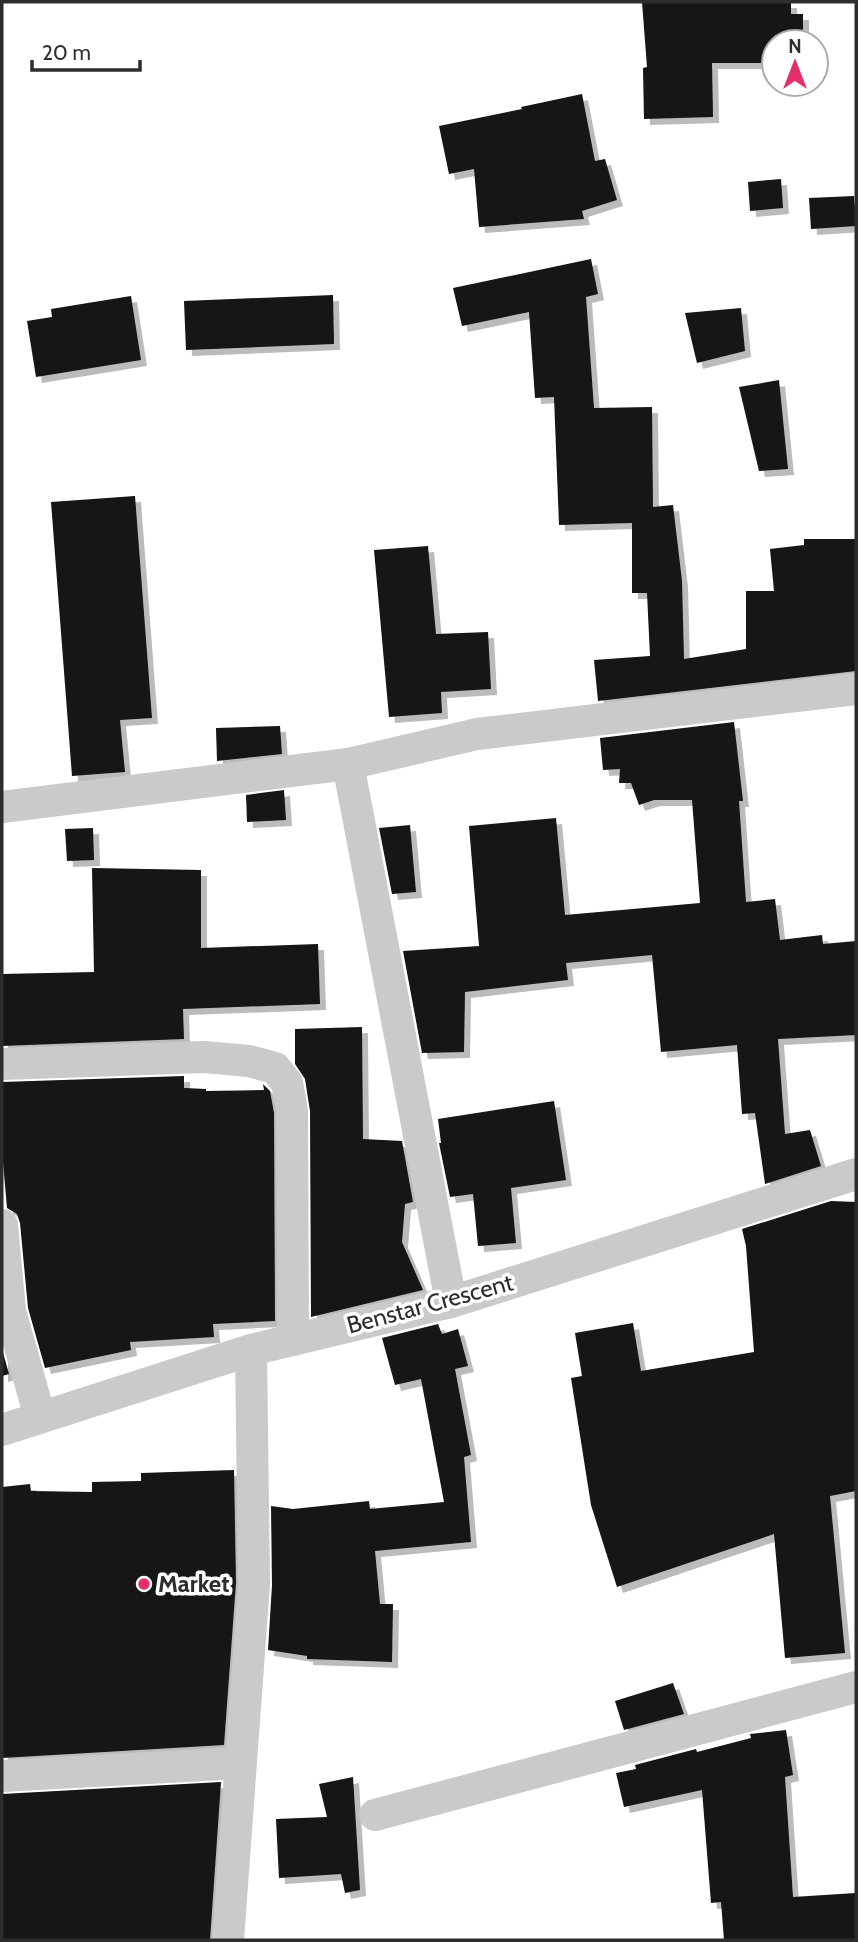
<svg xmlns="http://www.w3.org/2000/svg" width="858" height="1942" viewBox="0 0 858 1942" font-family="Cabin,sans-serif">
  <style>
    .building { fill: #141414; filter: url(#shadow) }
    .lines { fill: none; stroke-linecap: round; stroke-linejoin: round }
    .street { stroke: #cacaca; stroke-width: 32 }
    .poi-dot { fill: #e52f6a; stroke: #fff; stroke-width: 2.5 }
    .labels { text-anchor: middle; stroke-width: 7; stroke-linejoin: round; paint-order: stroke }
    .street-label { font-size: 24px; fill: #2d2d2d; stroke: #fff }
    .poi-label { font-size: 24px; font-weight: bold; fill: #2d2d2d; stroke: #fff; text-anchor: start }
  </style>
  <defs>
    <filter id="shadow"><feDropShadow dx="6" dy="6" stdDeviation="0" flood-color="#0004"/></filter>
  </defs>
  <rect width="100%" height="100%" fill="#fff"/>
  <g class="building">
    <polygon points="642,2 791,2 791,14 803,14 803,42 774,42 774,63 712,63 713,117 644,119 643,68 647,67"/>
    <polygon points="582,94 595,161 605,159 617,200 582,211 584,219 479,227 474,169 449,174 439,126 522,109 521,107"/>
    <polygon points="781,179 783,208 750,211 748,182"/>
    <polygon points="854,196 856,226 811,229 809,198"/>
    <polygon points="591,259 598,294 586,297 594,408 652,407 653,507 673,505 682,581 684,659 746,649 746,591 774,591 770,549 804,545 804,539 856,539 856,671 598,701 594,660 650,656 647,593 632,593 632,523 559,525 554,397 535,398 529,312 462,326 453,288"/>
    <polygon points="333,295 334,344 186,350 184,301"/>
    <polygon points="131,296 141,360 36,377 27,321 52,317 51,309"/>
    <polygon points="741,308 745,351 697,363 685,313"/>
    <polygon points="779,380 788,469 759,471 739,387"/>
    <polygon points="135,496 152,718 120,720 125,772 72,776 51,502"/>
    <polygon points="428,546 436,634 488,632 491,689 441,692 442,713 389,717 374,550"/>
    <polygon points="734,722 743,801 739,801 746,902 775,899 780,940 822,935 823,944 856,941 856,1035 778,1039 785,1134 810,1130 821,1166 765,1184 755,1113 742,1114 737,1045 661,1052 652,955 566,963 568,980 465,992 464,1052 422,1053 403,951 479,946 469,826 556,818 565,915 700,903 692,800 654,800 639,805 631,783 619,783 620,769 603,770 600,738"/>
    <polygon points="280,726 282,754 217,761 216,728"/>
    <polygon points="284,790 286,820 247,822 246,795"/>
    <polygon points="410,825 416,892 392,894 379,828"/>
    <polygon points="93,828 94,860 67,861 65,829"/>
    <polygon points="92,868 201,870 201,948 318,944 320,1004 183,1009 184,1039 2,1046 2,974 94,972"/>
    <polygon points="362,1027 363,1139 402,1141 413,1202 405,1204 402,1242 423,1290 311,1317 310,1111 305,1079 295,1064 295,1029"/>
    <polygon points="184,1076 184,1088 206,1089 206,1091 264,1090 263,1084 270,1091 274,1113 275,1321 213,1324 214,1337 130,1342 131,1350 45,1368 28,1308 20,1223 17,1214 7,1208 2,1151 2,1082"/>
    <polygon points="554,1101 566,1180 511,1188 516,1243 478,1246 473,1194 450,1197 439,1143 441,1143 438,1119"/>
    <polygon points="831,1201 856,1202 856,1491 830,1496 845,1653 785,1658 774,1534 617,1587 591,1505 571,1378 582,1376 575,1333 633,1323 641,1371 754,1352 746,1246 742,1229"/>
    <polygon points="438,1324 442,1334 458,1329 468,1366 455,1369 471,1455 464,1457 471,1542 375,1551 380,1604 393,1604 392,1662 307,1659 307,1656 268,1650 272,1585 271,1506 293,1509 369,1501 370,1509 444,1502 421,1379 395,1385 382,1338"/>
    <polygon points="2,1349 9,1374 2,1376"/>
    <polygon points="234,1470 236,1583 224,1745 2,1758 2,1487 30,1484 31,1491 92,1492 92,1482 141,1481 141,1473"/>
    <polygon points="673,1683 684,1714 624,1730 615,1701"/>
    <polygon points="786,1730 793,1775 785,1777 793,1897 856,1893 856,1940 724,1940 721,1902 711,1903 702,1790 624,1807 616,1773 636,1769 635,1765 696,1749 697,1752 751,1738 750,1734"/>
    <polygon points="353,1777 360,1890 345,1893 341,1874 279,1878 276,1819 327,1817 319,1784"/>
    <polygon points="221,1782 210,1940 2,1940 2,1794"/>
  </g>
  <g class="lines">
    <g class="street">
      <polyline points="348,764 451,1302"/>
      <polyline points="2,807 348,764 477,734 856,689"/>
      <polyline points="2,1064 204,1057 249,1061 275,1068 287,1083 292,1111 293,1340"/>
      <polyline points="2,1225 10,1311 40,1417"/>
      <polyline points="2,1430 251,1350 451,1302 856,1174"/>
      <polyline points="2,1776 240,1763"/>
      <polyline points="375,1815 856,1687"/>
      <polyline points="228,1940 254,1584 251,1350"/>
    </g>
  </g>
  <circle class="poi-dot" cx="144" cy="1584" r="7"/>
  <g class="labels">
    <g class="street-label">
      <text transform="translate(430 1304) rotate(-15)" y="8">Benstar Crescent</text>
    </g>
    <g class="poi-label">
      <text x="158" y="1592">Market</text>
    </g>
  </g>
  <rect width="858" height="1942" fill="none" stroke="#2d2d2d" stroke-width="7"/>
  <g transform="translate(795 63)"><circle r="33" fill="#ffffff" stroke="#ababab" stroke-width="2"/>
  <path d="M0-5L12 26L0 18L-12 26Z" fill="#e52f6a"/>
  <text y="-10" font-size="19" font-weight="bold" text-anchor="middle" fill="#2d2d2d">N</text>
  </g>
  <path d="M32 60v10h108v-10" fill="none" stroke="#2d2d2d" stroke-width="3.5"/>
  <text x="42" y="60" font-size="21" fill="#2d2d2d" stroke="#ffffff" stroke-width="5" paint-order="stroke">20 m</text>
</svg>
